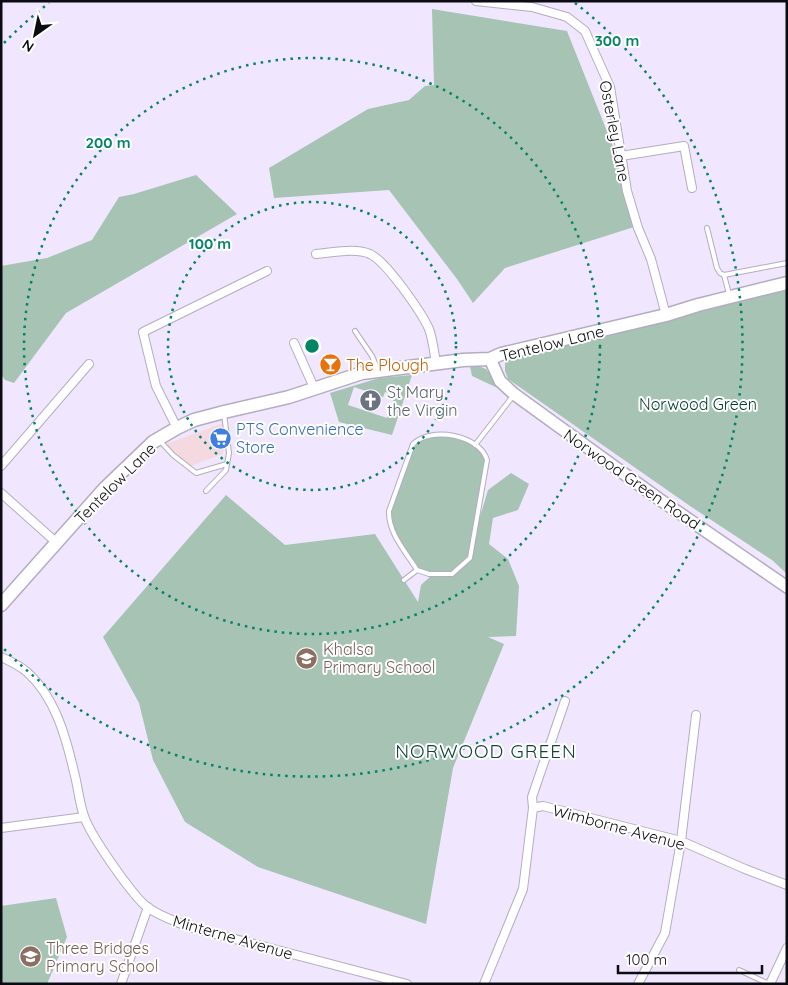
<svg xmlns="http://www.w3.org/2000/svg" width="788" height="985" viewBox="0 0 788 985" font-family="Quicksand,sans-serif">
  <style>
    .commercial { fill: #f4dae0 }
    .green { fill: #a6c3b3; fill-rule: evenodd }
    .lines { fill: none; stroke-linecap: round; stroke-linejoin: round }
    .lane-casing { stroke: #b4acc2; stroke-width: 6 }
    .street-casing { stroke: #b4acc2; stroke-width: 10 }
    .secondary-casing { stroke: #b4acc2; stroke-width: 14 }
    .primary-casing { stroke: #b4acc2; stroke-width: 15 }
    .lane { stroke: #fff; stroke-width: 4 }
    .street { stroke: #fff; stroke-width: 8 }
    .secondary { stroke: #fff; stroke-width: 11 }
    .primary { stroke: #fff; stroke-width: 12 }
    .ring { fill: none; stroke: #028465; stroke-width: 2.5; stroke-dasharray: 2.5 5 }
    .labels { text-anchor: middle; stroke-width: 4; stroke-linejoin: round; paint-order: stroke }
    .street-label { font-size: 16px; fill: #0d0b12; stroke: #fff }
    .food-label { font-size: 16px; fill: #c56008; stroke: #fff; text-anchor: start }
    .worship-label { font-size: 16px; fill: #5b616d; stroke: #fff; text-anchor: start }
    .park-label { font-size: 16px; fill: #02412a; stroke: #fff }
    .shop-label { font-size: 16px; fill: #366cbe; stroke: #fff; text-anchor: start }
    .education-label { font-size: 16px; fill: #785e54; stroke: #fff; text-anchor: start }
    .quarter-label { font-size: 19px; letter-spacing: 1px; fill: #124536; stroke: #fff }
    .centre { fill: #028465; stroke: #fff; stroke-width: 2.5 }
    .ring-label { font-size: 15px; text-anchor: middle; font-weight: bold; fill: #028465; stroke: #fff; stroke-width: 4; stroke-linejoin: round; paint-order: stroke }
  </style>
  <rect width="100%" height="100%" fill="#f0e7fe"/>
  <polygon class="commercial" points="223,423 226,434 223,454 186,468 166,444"/>
  <g class="green">
    <polygon points="432,9 567,31 616,154 634,227 505,268 473,303 457,279 389,190 274,198 269,168 368,109 409,100 425,86 434,85"/>
    <polygon points="196,175 237,214 66,313 14,383 5,380 1,374 1,266 47,258 92,240 119,197 134,194"/>
    <polygon points="787,290 787,574 772,560 690,506 508,379 505,371 505,362 509,357 588,341 755,296"/>
    <polygon points="476,365 486,369 502,390 472,376 470,366"/>
    <path d="M412,375L392,435L339,422L330,393L379,378ZM354,387L383,397L385,392L395,395L387,418L348,405Z"/>
    <polygon points="428,435 452,435 475,445 487,460 473,540 488,490 511,473 529,484 518,510 493,518 489,544 508,559 519,586 516,636 488,637 504,644 453,768 426,924 258,867 185,822 153,760 139,703 103,637 226,495 285,545 375,534 418,602 421,585 433,574 417,570 392,530 389,511 413,444"/>
    <polygon points="56,898 67,937 47,984 1,984 1,906"/>
  </g>
  <g class="lines">
    <defs>
      <g id="lane">
        <polyline points="707,228 717,268 720,273 724,275"/>
        <polyline points="729,294 724,275 787,263"/>
        <polyline points="355,331 372,356 378,370"/>
        <polyline points="160,441 173,455 196,473 227,464"/>
        <polyline points="475,445 513,396"/>
        <polyline points="206,491 226,470 229,453 224,414"/>
        <path d="M404,580L417,570C406,552 388,533 389,511L413,444C431,426 480,435 487,460L470,558L452,574H429L417,570"/>
        <polyline points="739,970 769,984"/>
      </g>
      <g id="street">
        <polyline points="476,1 532,7 567,17 585,31 610,87 627,191 638,228 651,259 666,315"/>
        <polyline points="621,156 684,146 692,188"/>
        <path d="M316,254C332,253 355,247 370,254C386,261 422,313 429,329C433,340 434,352 436,363"/>
        <polyline points="294,343 315,390"/>
        <polyline points="177,428 156,386 143,332 267,271"/>
        <polyline points="1,466 89,364"/>
        <polyline points="1,493 57,543"/>
        <path d="M1,657C10,661 20,666 27,672C55,697 66,737 74,772C78,786 79,802 84,816C90,835 132,895 147,907C159,916 175,921 189,927L407,984"/>
        <polyline points="533,808 543,806 681,841 745,869 787,885"/>
        <polyline points="1,828 84,817"/>
        <polyline points="121,984 148,907"/>
        <polyline points="484,984 523,889 533,808 532,797 565,701"/>
        <polyline points="638,984 665,933 681,841 696,715"/>
        <polyline points="770,984 787,948"/>
      </g>
      <polyline id="secondary" points="490,359 500,381 514,394 659,499 787,587"/>
      <polyline id="primary" points="1,605 105,488 153,442 177,428 194,420 224,412 289,397 362,373 463,360 490,359 501,354 666,315 698,305 787,283"/>
    </defs>
    <use href="#lane" class="lane-casing"/>
    <use href="#street" class="street-casing"/>
    <use href="#secondary" class="secondary-casing"/>
    <use href="#primary" class="primary-casing"/>
    <use href="#lane" class="lane"/>
    <use href="#street" class="street"/>
    <use href="#secondary" class="secondary"/>
    <use href="#primary" class="primary"/>
  </g>
  <g class="ring">
    <circle cx="312" cy="346" r="144"/>
    <circle cx="312" cy="346" r="288"/>
    <path d="M4 43A432 432 0 0 1 49 3M575 3A432 432 0 1 1 4 649"/>
  </g>
  <defs>
    <symbol id="bar-disc" viewBox="-11 -11 22 22"><circle r="9.5" fill="#e8710a" stroke="#fff"/><path d="M-6-5H6L.8 .8V4.5H3.5V6h-7V4.5H-.8V.8Z" fill="#fff"/></symbol>
    <symbol id="church-disc" viewBox="-11 -11 22 22"><circle r="9.5" fill="#6b7280" stroke="#fff"/><path d="M-1.2-6h2.4v3.5h3.3v2.4h-3.3V6h-2.4V-.1h-3.3v-2.4h3.3Z" fill="#fff"/></symbol>
    <symbol id="supermarket-disc" viewBox="-11 -11 22 22"><circle r="9.5" fill="#3f7fe0" stroke="#fff"/><path d="M-6-5.5h2.5l.6 2H6L4.5 2H-2.5L-4.4-4H-6ZM-1.5 3.2a1.3 1.3 0 1 0 .1 0ZM3 3.2a1.3 1.3 0 1 0 .1 0Z" fill="#fff"/></symbol>
    <symbol id="school-disc" viewBox="-11 -11 22 22"><circle r="9.5" fill="#8d6e63" stroke="#fff"/><path d="M0-5L7-2L0 1L-7-2ZM-4 1L0 2.5L4 1V4Q0 6-4 4Z" fill="#fff"/></symbol>
  </defs>
  <g fill-rule="evenodd">
    <use href="#bar-disc" x="318" y="352" width="25" height="25"/>
    <use href="#church-disc" x="358" y="388" width="25" height="25"/>
    <use href="#supermarket-disc" x="208" y="426" width="25" height="25"/>
    <use href="#school-disc" x="294" y="646" width="25" height="25"/>
    <use href="#school-disc" x="18" y="944" width="25" height="25"/>
  </g>
  <g class="labels">
    <g class="street-label">
      <text transform="translate(615 131) rotate(79)" y="6">Osterley Lane</text>
      <text transform="translate(552 343) rotate(-14)" y="6">Tentelow Lane</text>
      <text transform="translate(632 479) rotate(35)" y="6">Norwood Green Road</text>
      <text transform="translate(115 483) rotate(-45)" y="6">Tentelow Lane</text>
      <text transform="translate(619 827) rotate(15)" y="6">Wimborne Avenue</text>
      <text transform="translate(233 937) rotate(16)" y="6">Minterne Avenue</text>
    </g>
    <g class="food-label">
      <text x="346" y="371">The Plough</text>
    </g>
    <g class="worship-label">
      <text x="387" y="398">St Mary<tspan x="387" dy="18">the Virgin</tspan></text>
    </g>
    <g class="park-label">
      <text x="698" y="410">Norwood Green</text>
    </g>
    <g class="shop-label">
      <text x="236" y="435">PTS Convenience<tspan x="236" dy="18">Store</tspan></text>
    </g>
    <g class="education-label">
      <text x="323" y="655">Khalsa<tspan x="323" dy="18">Primary School</tspan></text>
      <text x="46" y="954">Three Bridges<tspan x="46" dy="18">Primary School</tspan></text>
    </g>
    <g class="quarter-label">
      <text x="486" y="758">NORWOOD GREEN</text>
    </g>
  </g>
  <circle cx="312" cy="346" r="8" class="centre"/>
  <g class="ring-label">
    <text x="617" y="46">300 m</text>
    <text x="108" y="148">200 m</text>
    <text x="210" y="249">100 m</text>
  </g>
  <rect width="788" height="985" fill="none" stroke="#0d0b12" stroke-width="5"/>
  <g transform="translate(35 35) rotate(213)" stroke="#ffffff" stroke-width="4" paint-order="stroke">
  <path d="M0-4L9 19L0 12L-9 19Z" fill="#0d0b12"/>
  <text y="-8" font-size="14" font-weight="bold" text-anchor="middle" fill="#0d0b12">N</text>
  </g>
  <path d="M618 965v8h144v-8" fill="none" stroke="#0d0b12" stroke-width="2.5"/>
  <text x="626" y="965" font-size="15" fill="#0d0b12" stroke="#ffffff" stroke-width="4" paint-order="stroke">100 m</text>
</svg>
